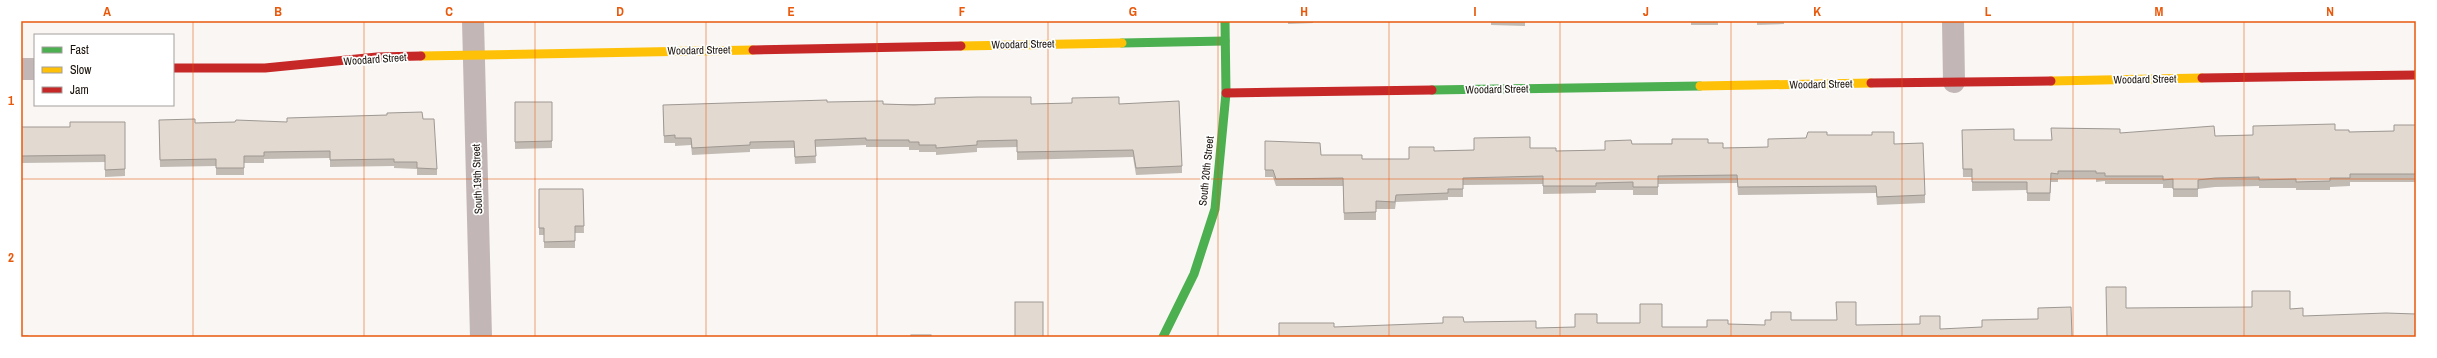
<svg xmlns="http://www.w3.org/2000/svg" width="2437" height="358" viewBox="0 0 2437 358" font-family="'Archivo Narrow',sans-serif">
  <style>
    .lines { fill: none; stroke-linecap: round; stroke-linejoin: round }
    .street { stroke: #c3b6b6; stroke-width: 22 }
    .fast { stroke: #4caf50; stroke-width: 9 }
    .slow { stroke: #ffc107; stroke-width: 9 }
    .jam { stroke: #c62828; stroke-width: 9 }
    .wall { fill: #c2bbb4 }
    .building { fill: #e2d9d1; stroke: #9e9892 }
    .grid { fill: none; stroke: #e8590c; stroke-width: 1; stroke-opacity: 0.55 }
    .labels { text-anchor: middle; stroke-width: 3.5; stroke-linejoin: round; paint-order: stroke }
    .street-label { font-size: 11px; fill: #181009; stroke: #fff }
    .neatline { fill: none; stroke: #e8590c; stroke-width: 1.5 }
    .grid-label { font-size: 13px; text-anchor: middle; font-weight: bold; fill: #e8590c }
  </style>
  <rect width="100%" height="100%" fill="#f9f6f4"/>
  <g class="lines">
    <g class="street">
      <polyline points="473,21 481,337"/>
      <polyline points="1953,21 1954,82"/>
      <polyline points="21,69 35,69"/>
    </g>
    <g class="fast">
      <polyline points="1122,43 1225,41"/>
      <polyline points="1432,90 1700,86"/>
      <polyline points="1163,337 1194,274 1215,209 1226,93 1225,21"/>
    </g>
    <g class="slow">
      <polyline points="961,46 1122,43"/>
      <polyline points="421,56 753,50"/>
      <polyline points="2051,81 2202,78"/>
      <polyline points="1700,86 1871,83"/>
    </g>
    <g class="jam">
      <polyline points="753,50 961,46"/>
      <polyline points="173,68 265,68 377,57 421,56"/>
      <polyline points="2202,78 2416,75"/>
      <polyline points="1871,83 2051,81"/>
      <polyline points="1226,93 1432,90"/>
    </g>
  </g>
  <g class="wall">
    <polygon points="1288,21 1313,21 1313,23 1288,24"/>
    <polygon points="1426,21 1556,21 1525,21 1525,26 1491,25 1491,21 1426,22"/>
    <polygon points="1691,21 1729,21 1718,21 1718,25 1691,25"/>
    <polygon points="1757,21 1784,21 1784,24 1757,25"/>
    <polygon points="515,102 552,102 552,148 515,149"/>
    <polygon points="827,102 883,104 1119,104 1182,166 1182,173 1136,175 1133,157 1017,160 1017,147 977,148 977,152 936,155 936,152 919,152 919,150 909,150 909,147 866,147 866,145 815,147 816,163 795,164 794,148 750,149 750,152 692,155 691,145 675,146 675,143 664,143 663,105"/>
    <polygon points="387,115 423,119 437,169 437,175 417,175 417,169 394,168 394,166 330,167 330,158 264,159 264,163 244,163 244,175 216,175 216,166 160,167 159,120 195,123 287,122"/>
    <polygon points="125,122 125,176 105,177 105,162 21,163 21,127 70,127"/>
    <polygon points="2416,125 2416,182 2350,182 2350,186 2330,187 2330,190 2296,190 2296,188 2259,188 2259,186 2215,187 2198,189 2198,197 2173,197 2173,188 2163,188 2163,184 2105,184 2105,181 2096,182 2096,179 2058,179 2058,182 2051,182 2050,201 2027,201 2027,190 1972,191 1972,177 1963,177 1962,130 2014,140 2051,140 2120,133 2215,136 2253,135 2335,130 2349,132 2394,131"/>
    <polygon points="1827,135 1894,144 1925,195 1925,203 1877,205 1876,193 1738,195 1737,183 1658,184 1658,195 1633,195 1633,190 1596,190 1596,193 1543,194 1543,184 1463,185 1463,197 1448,197 1448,200 1396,202 1395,209 1376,209 1376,220 1344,220 1343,186 1276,186 1273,177 1265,177 1265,141 1321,155 1362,159 1409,159 1434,151 1474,150 1530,148 1556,151 1605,150 1632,144 1708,143 1723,148 1768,147 1806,138"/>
    <polygon points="539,189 583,189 584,233 575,233 575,248 544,248 544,235 539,235"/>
  </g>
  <g class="building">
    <polygon points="978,97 1031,97 1031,104 1072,103 1072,98 1119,97 1119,104 1179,101 1182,166 1136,168 1133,150 1017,152 1017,140 977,141 977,145 936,148 936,145 919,145 919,142 909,142 909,140 866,140 866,138 815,140 816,156 795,157 794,141 750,142 750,145 692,148 691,138 675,138 675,135 664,136 663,105 827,100 827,102 883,101 883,104 914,105 935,104 935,98"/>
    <polygon points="515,102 552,102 552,141 515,142"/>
    <polygon points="422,112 423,119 434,119 437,169 417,168 417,162 394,162 394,159 330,160 330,151 264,152 264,156 244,156 244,168 216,168 216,159 160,160 159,120 195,119 195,123 235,122 236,120 287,122 287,118 387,115 387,113"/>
    <polygon points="70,122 125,122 125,169 105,170 105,155 21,156 21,127 70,127"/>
    <polygon points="2335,124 2335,130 2349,130 2349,132 2394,131 2394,125 2416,125 2416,174 2350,174 2350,178 2330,178 2330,181 2296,182 2296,179 2259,180 2259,177 2215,178 2198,180 2198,189 2173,189 2173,179 2163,180 2163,176 2105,176 2105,173 2096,173 2096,171 2058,171 2058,174 2051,173 2050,193 2027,193 2027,182 1972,182 1972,169 1963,169 1962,130 2014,129 2014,140 2052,140 2051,128 2120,129 2120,133 2214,126 2215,136 2253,135 2253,126"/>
    <polygon points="1808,132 1827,132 1827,135 1872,135 1872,132 1894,132 1894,144 1923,143 1925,195 1877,197 1876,186 1738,187 1737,175 1658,176 1658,187 1633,187 1633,182 1596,183 1596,186 1543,186 1543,176 1463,178 1463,189 1448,189 1448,193 1396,195 1395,202 1376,201 1376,212 1344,213 1343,178 1276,179 1273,170 1265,170 1265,141 1320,143 1321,155 1362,155 1362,159 1409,159 1409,147 1434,147 1434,151 1474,150 1474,138 1530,137 1530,148 1556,148 1556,151 1605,150 1605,141 1631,140 1632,144 1672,144 1672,139 1708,139 1708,143 1723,143 1723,148 1768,147 1768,139 1806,138"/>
    <polygon points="539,189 583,189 584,226 575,226 575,241 544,242 544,228 539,228"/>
    <polygon points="2106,287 2126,287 2126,308 2252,307 2252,291 2290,291 2290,309 2303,308 2303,316 2386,313 2416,314 2416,337 2107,337"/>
    <rect x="1015" y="302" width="28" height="35"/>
    <polygon points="1836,302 1856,302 1856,325 1920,324 1920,316 1940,316 1940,329 1982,327 1982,320 2038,319 2038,308 2071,307 2072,337 1279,337 1279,323 1334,323 1334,327 1443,323 1443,317 1463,317 1464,322 1536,321 1536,328 1575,327 1575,314 1597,314 1597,323 1640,323 1640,304 1662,304 1662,327 1707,327 1707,320 1728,320 1728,324 1765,325 1765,320 1771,320 1771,312 1791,312 1791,320 1837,320"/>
    <rect x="911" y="335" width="20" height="2"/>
    <rect x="21" y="336" width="7" height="1"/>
  </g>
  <path class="grid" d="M193,21V337M364,21V337M535,21V337M706,21V337M877,21V337M1048,21V337M1218,21V337M1389,21V337M1560,21V337M1731,21V337M1902,21V337M2073,21V337M2244,21V337M21,179H2416"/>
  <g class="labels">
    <g class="street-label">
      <text transform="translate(1023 44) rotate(-1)" y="4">Woodard Street</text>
      <text transform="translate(699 50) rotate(-1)" y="4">Woodard Street</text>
      <text transform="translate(375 59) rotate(-4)" y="4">Woodard Street</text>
      <text transform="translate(2145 79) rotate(-1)" y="4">Woodard Street</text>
      <text transform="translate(1821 84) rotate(-1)" y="4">Woodard Street</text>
      <text transform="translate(1497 89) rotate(-1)" y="4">Woodard Street</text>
      <text transform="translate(1206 171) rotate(-84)" y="4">South 20th Street</text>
      <text transform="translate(477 179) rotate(-92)" y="4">South 19th Street</text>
    </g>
  </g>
  <rect width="2437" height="358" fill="none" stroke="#ffffff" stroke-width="44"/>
  <rect x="34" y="34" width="140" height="72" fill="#ffffff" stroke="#a39f9d"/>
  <rect x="42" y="47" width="20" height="6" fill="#4caf50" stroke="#a39f9d"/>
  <text x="70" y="54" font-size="12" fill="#181009">Fast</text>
  <rect x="42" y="67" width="20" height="6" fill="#ffc107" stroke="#a39f9d"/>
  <text x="70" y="74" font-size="12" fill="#181009">Slow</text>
  <rect x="42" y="87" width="20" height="6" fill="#c62828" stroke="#a39f9d"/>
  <text x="70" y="94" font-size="12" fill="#181009">Jam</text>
  <rect x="22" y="22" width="2393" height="314" class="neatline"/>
  <g class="grid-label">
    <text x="107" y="16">A</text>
    <text x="278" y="16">B</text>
    <text x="449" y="16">C</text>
    <text x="620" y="16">D</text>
    <text x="791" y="16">E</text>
    <text x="962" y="16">F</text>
    <text x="1133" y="16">G</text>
    <text x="1304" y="16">H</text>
    <text x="1475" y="16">I</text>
    <text x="1646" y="16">J</text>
    <text x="1817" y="16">K</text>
    <text x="1988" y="16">L</text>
    <text x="2159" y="16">M</text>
    <text x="2330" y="16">N</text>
    <text x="11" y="105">1</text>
    <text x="11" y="262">2</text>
  </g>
</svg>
